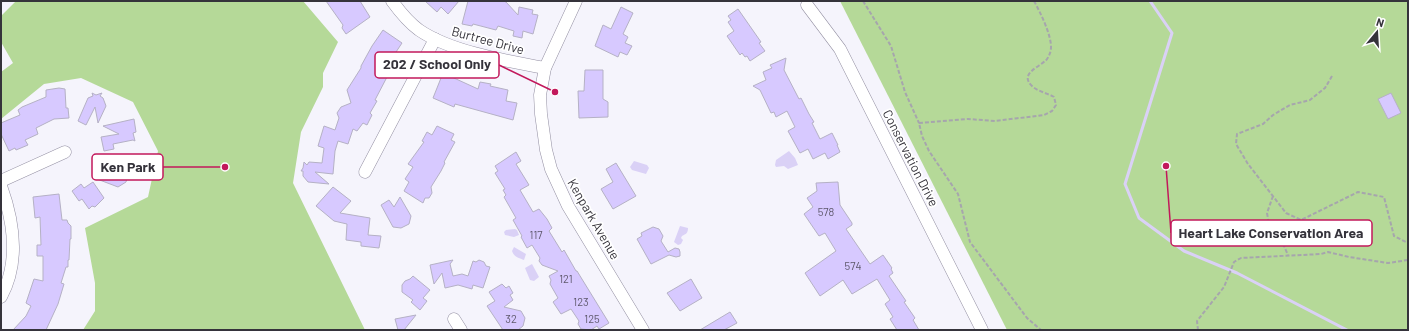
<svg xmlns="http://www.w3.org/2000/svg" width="1409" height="331" viewBox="0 0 1409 331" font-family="Barlow,sans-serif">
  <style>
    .green { fill: #b5d998 }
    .water { fill: #dad1f6 }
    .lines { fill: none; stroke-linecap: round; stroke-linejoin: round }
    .stream { stroke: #dad1f6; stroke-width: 3 }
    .building { fill: #d7c9ff; stroke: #b5b1c5 }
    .minor-casing { stroke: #9490a3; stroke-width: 13 }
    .path { stroke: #a6a5ad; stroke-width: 2; stroke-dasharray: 4 2; stroke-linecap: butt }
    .minor { stroke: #fff; stroke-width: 12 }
    .labels { text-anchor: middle; stroke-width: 3.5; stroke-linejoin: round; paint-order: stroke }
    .number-label { font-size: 11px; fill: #5e586c }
    .street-label { font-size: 13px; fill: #35333b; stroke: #fff }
    .leader { fill: none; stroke: #c2185b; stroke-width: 1.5 }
    .callout-dot { fill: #c2185b; stroke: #fff; stroke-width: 1.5 }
    .callout { fill: #fff; stroke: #c2185b; stroke-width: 1.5 }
    .callout-label { font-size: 14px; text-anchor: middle; font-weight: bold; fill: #35333b }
  </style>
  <rect width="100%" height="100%" fill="#f5f4fc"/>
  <g class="green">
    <polygon points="16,1 303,1 338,42 323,73 323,87 301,132 293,183 365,330 83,330 95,311 95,283 85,228 148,197 158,151 133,102 81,78 44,84 1,119 1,72 13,63 1,42 1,16"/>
    <polygon points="840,1 1408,1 1408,330 1007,330"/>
  </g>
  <g class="water">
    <polygon points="789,151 795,158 798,165 788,169 784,166 776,167 775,165 776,160"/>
    <polygon points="634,161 647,165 649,168 646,174 632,170 630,167"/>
    <path d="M680,226L688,228C688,233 686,234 682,236L681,238L683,240L681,244L678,245L674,242Z"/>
    <polygon points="515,229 517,230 519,235 514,237 505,235 504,232 506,230"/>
    <path d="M514,247L526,254L524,260C519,258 514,257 512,251Z"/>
    <polygon points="532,264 539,277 534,281 530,280 525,268"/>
  </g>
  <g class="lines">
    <polyline class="stream" points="1150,1 1172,33 1125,184 1139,218 1184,251 1237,273 1347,330"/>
  </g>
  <g class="building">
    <polygon points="326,1 360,1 370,17 346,34 342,28 343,25"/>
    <polygon points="425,1 459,1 448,14 441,7 437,12"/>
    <polygon points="468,1 503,1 506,2 518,15 519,7 533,10 532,14 538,15 533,34 523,31 522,38 513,36 514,31 498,26 496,30 473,24 472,26 462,24"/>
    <polygon points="621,7 633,13 623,34 628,37 625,43 632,46 627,55 620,52 618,57 595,46 603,25 611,29"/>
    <polygon points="738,9 761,42 759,43 765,51 750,61 747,56 745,57 742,53 740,55 727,36 734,31 728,22 731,20 728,16"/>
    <polygon points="383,30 402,43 396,52 402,55 387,77 375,100 377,101 370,113 372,115 367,125 363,123 357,131 353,129 348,144 338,141 335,151 333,174 315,172 329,184 308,182 303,176 303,171 301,171 303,168 304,162 307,165 309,162 322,163 324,148 318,146 324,126 335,130 339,118 337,113 341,107 351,103 347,90 361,68 361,66 372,46"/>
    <polygon points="786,58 784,70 799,99 801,98 809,114 814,122 812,123 820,139 832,133 838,145 837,145 840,152 828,159 825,153 813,159 808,149 800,153 788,131 795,127 787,111 776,117 774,112 771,113 760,90 753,86 766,80 763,72 772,68 770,65"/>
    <polygon points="585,70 603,70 603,99 608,102 608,117 579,118 578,91 584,91"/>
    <polygon points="443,73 478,89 480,82 491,84 490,86 508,90 506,101 517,103 513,120 455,104 454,107 433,98"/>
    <polygon points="59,88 65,89 66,108 68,108 69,118 54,119 36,128 38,134 25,140 28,145 16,150 15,148 9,151 1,134 1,123 20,115 18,110 22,107 46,97 46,90"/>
    <polygon points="92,93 96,95 102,93 100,96 103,98 106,106 98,123 95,107 86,125 78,121 88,98 93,96"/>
    <polygon points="1391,93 1401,113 1388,119 1378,99"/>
    <polygon points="134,119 136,132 133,133 135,141 133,140 113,144 114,149 104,151 101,137 119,134 103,126"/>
    <polygon points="437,126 454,134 451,140 455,142 444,162 445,163 441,171 431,187 432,193 429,198 425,198 423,203 404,191 409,182 405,179 413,167 408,164 424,142 422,141 427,132 432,135"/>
    <polygon points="516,152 521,161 516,164 529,185 520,190 533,212 539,209 547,219 552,228 549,231 562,252 564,250 576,271 577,271 609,323 599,329 597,326 591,330 581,329 578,324 579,321 571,309 561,314 553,302 558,298 550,284 551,280 549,276 558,271 542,265 539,261 540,258 532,245 527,248 521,237 522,236 513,220 516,218 504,197 506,195 503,190 505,189 495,173 498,171 495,166"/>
    <polygon points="101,158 125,167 128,175 126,182 118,187 97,179 106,172 97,168"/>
    <polygon points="616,163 636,196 613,209 601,189 613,182 606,169"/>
    <polygon points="93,182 104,198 95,207 92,206 89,209 82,199 79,201 72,191 81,184 84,188"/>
    <polygon points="838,182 840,205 852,223 852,225 846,229 870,264 883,255 892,268 891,269 893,273 889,276 906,301 904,302 915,318 913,320 919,330 897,330 890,319 893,317 885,304 890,300 877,279 852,294 843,280 820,296 805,273 836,251 825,233 819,236 804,214 813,207 807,198 817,191 816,183"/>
    <polygon points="333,187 351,201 340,213 370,218 368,235 381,236 379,248 361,246 361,242 346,240 347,224 334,221 316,206"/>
    <polygon points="59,194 62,220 67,220 68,223 71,226 71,239 70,239 69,260 68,260 68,267 66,267 61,283 64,284 58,304 46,330 13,330 26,316 31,306 26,303 34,279 43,281 43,256 37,256 37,245 41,245 40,217 35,218 33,197"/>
    <polygon points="400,197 411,216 409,224 401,228 393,227 381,205 389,200 394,207"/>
    <polygon points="653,227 659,229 663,236 661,241 668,252 675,248 679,249 680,252 680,256 676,257 669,255 651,264 637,239 642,236 641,233"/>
    <polygon points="453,260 450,264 453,276 462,274 468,276 473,261 476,262 479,260 484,262 486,266 490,267 483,288 473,285 472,289 458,285 445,288 442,273 434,284 430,265"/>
    <polygon points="413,276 430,290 423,298 427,301 420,310 411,302 413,300 402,292 402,285 405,281 410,279"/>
    <polygon points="691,279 702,298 680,311 667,293"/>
    <polygon points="502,284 506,288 509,286 513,293 510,295 513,300 504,307 521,311 525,318 523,326 518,330 503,330 487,306 495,301 489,292"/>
    <polygon points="730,312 737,323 724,330 700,330"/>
    <polygon points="416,315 404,330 398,330 395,319"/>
  </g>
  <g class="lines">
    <defs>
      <g id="minor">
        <path d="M392,1C400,12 408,22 419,30C451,52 507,61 545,68"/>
        <polyline points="576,1 545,68 540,95 541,114 546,150 551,169 568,206 643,330"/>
        <polyline points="807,5 840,49 982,330"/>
        <polyline points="365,172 435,39"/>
        <polyline points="1,181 65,152"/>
        <path d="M1,186C14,222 20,262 1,297"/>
        <polyline points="454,319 461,330"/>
      </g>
    </defs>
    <use href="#minor" class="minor-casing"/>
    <g class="path">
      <polyline points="863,1 891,46 905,92 919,123"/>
      <path d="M1034,1C1040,12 1055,41 1050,53C1049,56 1047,60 1045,61C1039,67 1019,74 1032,86C1037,91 1047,93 1054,97L1056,105L1052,111L1044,115L995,121L968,119L919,123L922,136L929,151L958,194L970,242L1027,318L1041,330"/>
      <polyline points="1332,76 1325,88 1310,100 1290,105 1273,115 1263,124 1237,134 1236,144 1248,164 1286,213 1301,220 1358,192 1384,197 1394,236 1408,243"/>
      <polyline points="1273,196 1267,213 1270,230 1284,246 1288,255"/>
      <polyline points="1198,330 1197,321 1224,287 1234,262 1241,258 1321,254 1328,252 1349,257 1388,263 1408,260"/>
    </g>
    <use href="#minor" class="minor"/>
  </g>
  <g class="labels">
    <g class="number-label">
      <text x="826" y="216">578</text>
      <text x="536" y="239">117</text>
      <text x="853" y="270">574</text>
      <text x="566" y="283">121</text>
      <text x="581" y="306">123</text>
      <text x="511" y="323">32</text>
      <text x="592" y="323">125</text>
    </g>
    <g class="street-label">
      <text transform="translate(488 40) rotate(15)" y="5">Burtree Drive</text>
      <text transform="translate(911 158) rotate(63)" y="5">Conservation Drive</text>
      <text transform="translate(594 219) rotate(60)" y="5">Kenpark Avenue</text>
    </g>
  </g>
  <path class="leader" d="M555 92L499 65M225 167L163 167M1166 166L1171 233"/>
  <g class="callout-dot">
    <circle cx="555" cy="92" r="4"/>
    <circle cx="225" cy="167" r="4"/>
    <circle cx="1166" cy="166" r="4"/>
  </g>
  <g class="callout">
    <rect x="375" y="52" width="124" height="26" rx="4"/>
    <rect x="92" y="154" width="71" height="26" rx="4"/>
    <rect x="1171" y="220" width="201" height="26" rx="4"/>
  </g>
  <g class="callout-label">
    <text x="437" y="69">202 / School Only</text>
    <text x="128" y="172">Ken Park</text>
    <text x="1271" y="238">Heart Lake Conservation Area</text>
  </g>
  <rect width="1409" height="331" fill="none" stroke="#35333b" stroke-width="4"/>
  <g transform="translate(1377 32) rotate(18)" stroke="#ffffff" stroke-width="3" paint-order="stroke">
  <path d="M0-3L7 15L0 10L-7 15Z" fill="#35333b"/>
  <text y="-6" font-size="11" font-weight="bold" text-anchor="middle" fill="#35333b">N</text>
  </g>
</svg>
